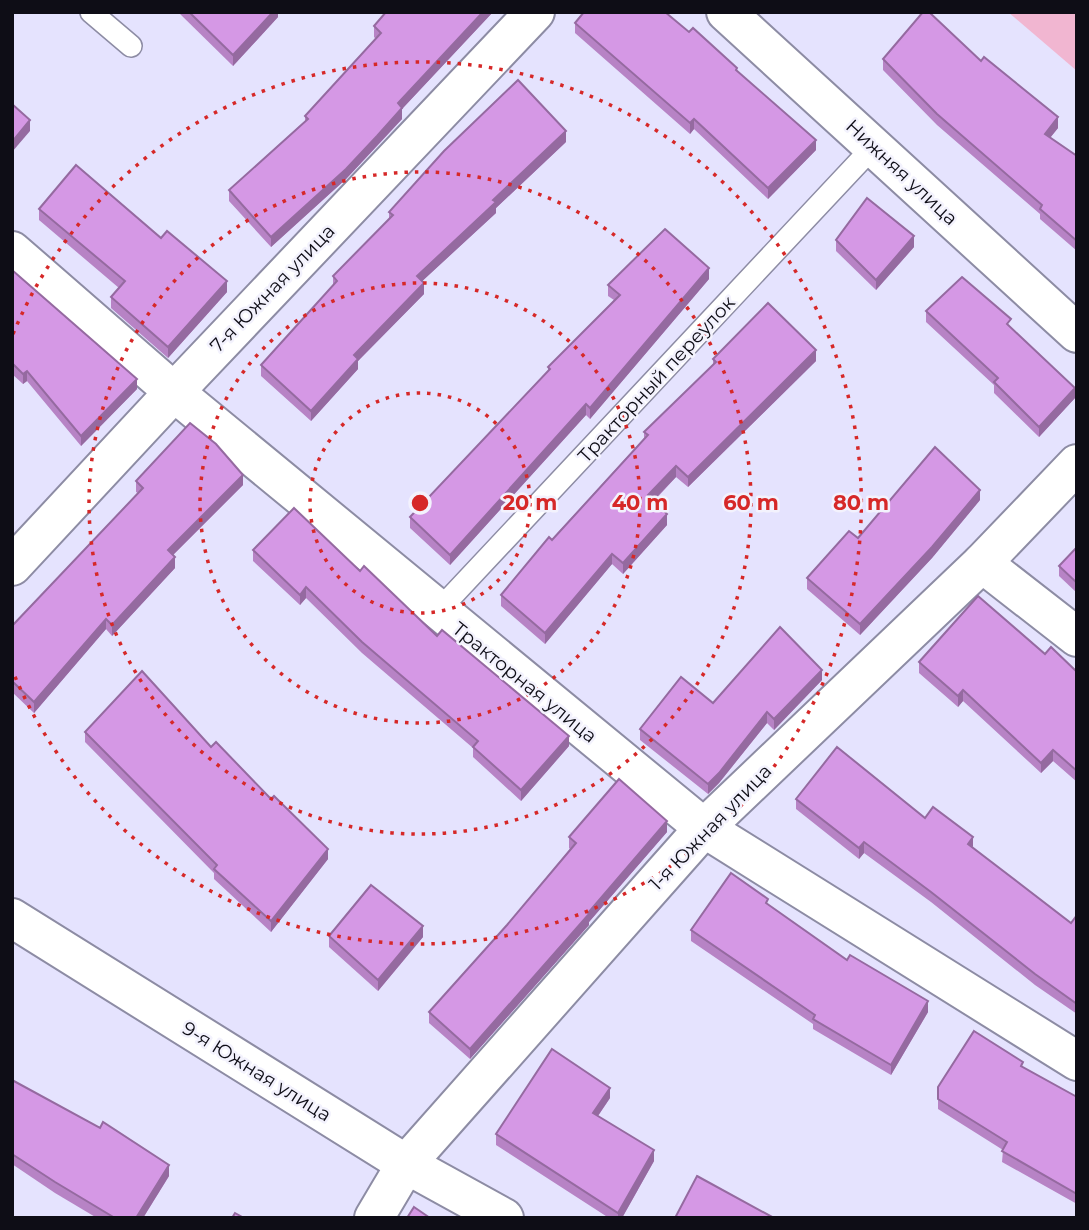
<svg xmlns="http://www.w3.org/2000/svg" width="1089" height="1230" viewBox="0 0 1089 1230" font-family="Montserrat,sans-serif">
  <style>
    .green { fill: #f1b6d1 }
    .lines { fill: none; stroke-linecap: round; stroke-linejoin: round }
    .lane-casing { stroke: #8d8ca4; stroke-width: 24 }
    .street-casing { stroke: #8d8ca4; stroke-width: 42 }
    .lane { stroke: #fff; stroke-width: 21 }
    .street { stroke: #fff; stroke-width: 38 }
    .wall { fill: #b783c5 }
    .shaded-wall { fill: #956aa0 }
    .building { fill: #d598e5; stroke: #956aa0; stroke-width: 2 }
    .ring { fill: none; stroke: #d62828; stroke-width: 3.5; stroke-dasharray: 3.5 7 }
    .labels { text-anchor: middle; stroke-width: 5; stroke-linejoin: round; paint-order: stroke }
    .street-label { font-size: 19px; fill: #0e0d16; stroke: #f3f2fd }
    .centre { fill: #d62828; stroke: #f3f2fd; stroke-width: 3.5 }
    .ring-label { font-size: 21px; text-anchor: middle; font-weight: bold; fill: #d62828; stroke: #f3f2fd; stroke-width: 5; stroke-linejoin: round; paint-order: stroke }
  </style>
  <rect width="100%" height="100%" fill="#e5e3fe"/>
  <polygon class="green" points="1008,12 1077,12 1077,71"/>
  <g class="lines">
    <defs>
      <g id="lane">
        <polyline points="91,12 131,46"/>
        <polyline points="438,611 874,146"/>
      </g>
      <g id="street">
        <polyline points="726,12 1077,333"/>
        <polyline points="12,251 174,392 704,828 1077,1061"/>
        <polyline points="982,563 1077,637"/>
        <polyline points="12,566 174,392 535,12"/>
        <polyline points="12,918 406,1164 504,1218"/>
        <polyline points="374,1218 406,1164 704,828 982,563 1077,464"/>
      </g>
    </defs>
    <use href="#lane" class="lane-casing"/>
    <use href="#street" class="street-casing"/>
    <use href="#lane" class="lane"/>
    <use href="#street" class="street"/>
  </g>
  <g class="wall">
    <polygon points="178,12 278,12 278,17 233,66"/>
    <polygon points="386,12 493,12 402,109 402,119 377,146 346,179 271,247 229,201 229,190 305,121 305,116 376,39 374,37 374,26"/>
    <polygon points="575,23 737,71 816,150 768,199 694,129 690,134 575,33"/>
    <polygon points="883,59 981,61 1058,128 1050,138 1077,156 1077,251 1040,219 1040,214 937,125 883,70"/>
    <polygon points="566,142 496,208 496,213 422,281 424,294 358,361 358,369 311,421 261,376 261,365 333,286 333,276 389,219 389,212"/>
    <polygon points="39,209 161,238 227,292 168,358 111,308 111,297 119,288 39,220"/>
    <polygon points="836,240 914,247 876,290 836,251"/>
    <polygon points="12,270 137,389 81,446 27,381 23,384 12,374"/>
    <polygon points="709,279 590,419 586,415 450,565 410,528 410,517 548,371 548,367 614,300 608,296 608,285"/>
    <polygon points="926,311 1011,328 1075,398 1039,437 994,393 994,385 926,322"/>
    <polygon points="713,359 816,361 688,487 676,477 654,501 667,525 623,574 612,564 545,644 501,606 501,595 644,438 644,432 713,365"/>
    <polygon points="136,481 243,485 173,555 175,568 112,636 106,629 34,713 12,692 12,626 138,493 136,492"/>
    <polygon points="980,500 932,558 860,635 807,589 807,578 858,538"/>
    <polygon points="1077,547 1077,593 1059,576 1059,566"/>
    <polygon points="253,550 360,571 569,746 521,801 473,757 473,748 362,653 306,598 300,605 253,561"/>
    <polygon points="1045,654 1077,672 1077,782 1053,761 1041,773 963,701 958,707 919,673 919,662"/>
    <polygon points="822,680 774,730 767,723 719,783 708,794 640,740 640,729 713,703"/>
    <polygon points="85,732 211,747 328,859 271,932 214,879 214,873 85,742"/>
    <polygon points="796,799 925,818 973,848 1071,923 1077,915 1077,1014 1035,985 931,902 864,853 859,859 796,809"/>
    <polygon points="667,832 589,922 589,925 470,1059 429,1023 429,1012 507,925 570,849 569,848 569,837"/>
    <polygon points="768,905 847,960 928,1012 891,1075 813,1029 813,1024 691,941 691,930"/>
    <polygon points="329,936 423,937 378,991 329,947"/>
    <polygon points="1023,1067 1077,1097 1077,1204 1002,1162 1003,1150 938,1109 938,1087"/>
    <polygon points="12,1080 169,1176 143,1218 97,1218 55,1193 12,1164"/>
    <polygon points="610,1098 598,1116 654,1161 622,1218 609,1218 496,1145 496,1134"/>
  </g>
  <g class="shaded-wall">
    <polygon points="273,12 278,12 278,17 233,66 233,55"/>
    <polygon points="483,12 493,12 402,109 402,119 346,179 271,247 271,237"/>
    <polygon points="1058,117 1058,128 1045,144 1045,134"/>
    <polygon points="694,119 694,129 690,134 690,123"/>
    <polygon points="30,120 30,131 12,152 12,142"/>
    <polygon points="566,131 566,142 496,208 496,213 417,286 417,276 493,200"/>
    <polygon points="816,140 816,150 768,199 768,188"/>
    <polygon points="914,236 914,247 876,290 876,280"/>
    <polygon points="709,268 709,279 590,419 590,408"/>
    <polygon points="227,281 227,292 168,358 168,347"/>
    <polygon points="424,283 424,294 358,361 358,369 311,421 311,411 354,355"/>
    <polygon points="816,350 816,361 688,487 688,477"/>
    <polygon points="27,371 27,381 23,384 23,374"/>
    <polygon points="137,379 137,389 81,446 81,436"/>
    <polygon points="1075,388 1075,398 1039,437 1039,427"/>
    <polygon points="586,404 586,415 450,565 450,555"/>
    <polygon points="676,466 676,477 648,506 648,495"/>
    <polygon points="243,475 243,485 168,560 168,550"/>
    <polygon points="980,490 980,500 932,558 860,635 860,624"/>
    <polygon points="667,514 667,525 623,574 623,563"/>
    <polygon points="612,554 612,564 545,644 545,633"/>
    <polygon points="175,557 175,568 112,636 112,625"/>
    <polygon points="306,587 306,598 300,605 300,595"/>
    <polygon points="106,619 106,629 34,713 34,702"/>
    <polygon points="822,670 822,680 774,730 774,719"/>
    <polygon points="963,690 963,701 958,707 958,696"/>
    <polygon points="767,712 767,723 719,783 708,794 708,784"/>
    <polygon points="569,736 569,746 521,801 521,790"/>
    <polygon points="1053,750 1053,761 1041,773 1041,763"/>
    <polygon points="667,821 667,832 589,922 589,925 470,1059 470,1049"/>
    <polygon points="973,837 973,847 968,844"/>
    <polygon points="864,842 864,853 859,859 859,848"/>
    <polygon points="328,849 328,859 271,932 271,921"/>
    <polygon points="423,926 423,937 378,991 378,980"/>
    <polygon points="928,1001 928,1012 891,1075 891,1065"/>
    <polygon points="610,1088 610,1098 593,1123 593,1113"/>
    <polygon points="654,1150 654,1161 622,1218 618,1218 618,1213"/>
    <polygon points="169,1165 169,1176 143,1218 136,1218"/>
  </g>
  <g class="building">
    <polygon points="189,12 273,12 233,55"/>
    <polygon points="386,12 483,12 398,103 402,108 377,136 346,169 271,237 229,190 308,119 305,116 381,33 374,26"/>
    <polygon points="584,12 665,12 689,32 693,28 737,68 736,70 816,140 768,188 694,119 690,123 575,23"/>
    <polygon points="923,12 929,12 981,61 984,57 1058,117 1045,134 1077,156 1077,241 1040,209 1042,205 937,114 883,59"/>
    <polygon points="518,80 566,131 493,200 496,202 417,276 424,283 354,355 358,359 311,411 261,365 337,281 333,276 393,215 389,212 444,151"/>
    <polygon points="12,104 30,120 12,142"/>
    <polygon points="76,165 161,238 167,231 227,281 168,347 111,297 125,281 39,209"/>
    <polygon points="867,198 914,236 876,280 836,240"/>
    <polygon points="665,229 709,268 590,408 586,404 450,555 410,517 550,369 548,367 620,295 608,285"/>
    <polygon points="12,270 137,379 81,436 27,371 23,374 12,363"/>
    <polygon points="962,277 1011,319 1007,324 1075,388 1039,427 994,382 998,378 926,311"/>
    <polygon points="768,303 816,350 688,477 676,466 648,495 667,514 623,563 612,554 545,633 501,595 549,537 552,540 648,435 644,432 716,362 713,359"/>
    <polygon points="190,423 216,444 243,475 168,550 175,557 112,625 106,619 34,702 12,681 12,626 143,488 136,481"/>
    <polygon points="935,447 980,490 932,547 860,624 807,578 849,531 858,538"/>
    <polygon points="294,508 360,571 364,566 437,636 442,630 569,736 521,790 473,747 478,741 362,642 306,587 300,595 253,550"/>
    <polygon points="1077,547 1077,583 1059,566"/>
    <polygon points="978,596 1045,654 1051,647 1077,672 1077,771 1053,750 1041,763 963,690 958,696 919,662"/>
    <polygon points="780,627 822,670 774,719 767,712 719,773 708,784 640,729 681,677 713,703"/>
    <polygon points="142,671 211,747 216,742 271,799 274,796 328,849 271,921 214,869 217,865 85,732"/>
    <polygon points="837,747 925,818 933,807 973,837 968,844 1071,923 1077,915 1077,1004 1035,974 931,892 864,842 859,848 796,799"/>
    <polygon points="619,779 667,821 588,913 589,914 470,1049 429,1012 507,925 576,843 569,837"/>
    <polygon points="731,873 768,899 766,903 847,960 850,955 928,1001 891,1065 813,1019 815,1015 691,930"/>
    <polygon points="371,885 423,926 378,980 329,936"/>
    <polygon points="974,1031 1023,1062 1021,1066 1077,1097 1077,1194 1002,1151 1007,1142 938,1099 938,1087"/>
    <polygon points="552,1049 610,1088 593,1113 654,1150 618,1213 496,1134"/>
    <polygon points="12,1080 100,1128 103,1122 169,1165 136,1218 115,1218 55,1182 12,1154"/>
    <polygon points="697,1176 774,1218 675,1218"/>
    <polygon points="414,1207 430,1218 407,1218"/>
    <polygon points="235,1213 244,1218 232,1218"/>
  </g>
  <g class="ring">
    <circle cx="420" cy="503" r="110"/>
    <circle cx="420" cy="503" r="220"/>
    <circle cx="420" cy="503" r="331"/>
    <path d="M13 334A441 441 0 1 1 13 672"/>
  </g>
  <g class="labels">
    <g class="street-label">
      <text transform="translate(902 172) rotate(43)" y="7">Нижняя улица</text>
      <text transform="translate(272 288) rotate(-46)" y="7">7-я Южная улица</text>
      <text transform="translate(656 379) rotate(-47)" y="7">Тракторный переулок</text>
      <text transform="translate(525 682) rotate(39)" y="7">Тракторная улица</text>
      <text transform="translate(710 827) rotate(-46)" y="7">1-я Южная улица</text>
      <text transform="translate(257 1071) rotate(32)" y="7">9-я Южная улица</text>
    </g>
  </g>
  <circle cx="420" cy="503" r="10" class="centre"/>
  <g class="ring-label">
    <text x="530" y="510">20 m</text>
    <text x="640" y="510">40 m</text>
    <text x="751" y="510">60 m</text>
    <text x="861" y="510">80 m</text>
  </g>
  <rect width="1089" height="1230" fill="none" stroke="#0e0d16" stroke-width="28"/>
</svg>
